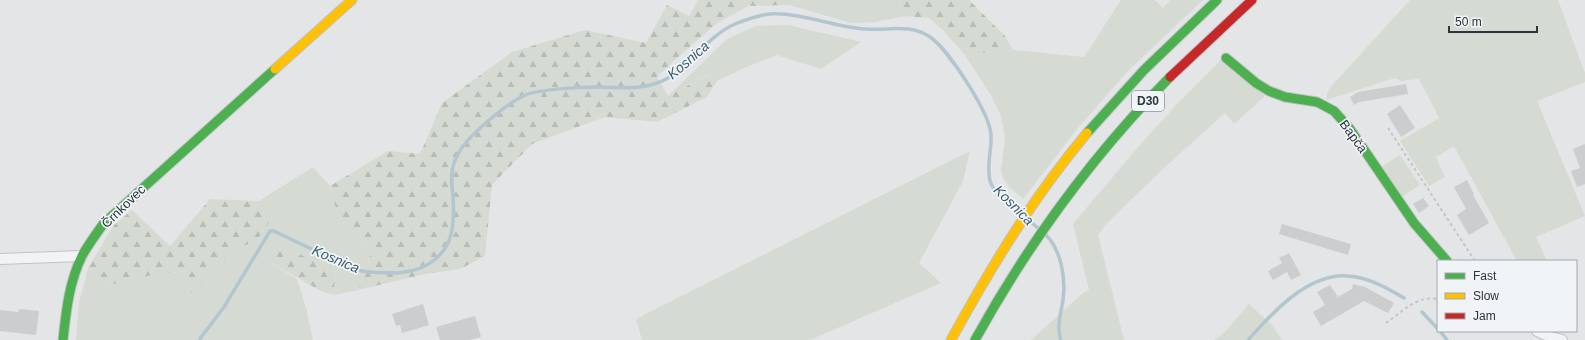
<svg xmlns="http://www.w3.org/2000/svg" width="1585" height="340" viewBox="0 0 1585 340" font-family="Helvetica,sans-serif">
  <style>
    .green { fill: #d5dbd3 }
    .forest { fill: url(#forest-firs) }
    .lines { fill: none; stroke-linecap: round; stroke-linejoin: round }
    .stream { stroke: #b3c6d0; stroke-width: 3.5 }
    .building { fill: #cbcdcf }
    .street-casing { stroke: #c1c3c5; stroke-width: 12 }
    .fast-casing { stroke: #c1c3c5; stroke-width: 11 }
    .slow-casing { stroke: #c1c3c5; stroke-width: 11 }
    .jam-casing { stroke: #c1c3c5; stroke-width: 11 }
    .path { stroke: #c3c6c7; stroke-width: 2; stroke-dasharray: 3 3; stroke-linecap: butt }
    .street { stroke: #f2f3f4; stroke-width: 10 }
    .fast { stroke: #4caf50; stroke-width: 9 }
    .slow { stroke: #ffc107; stroke-width: 9 }
    .jam { stroke: #c62828; stroke-width: 9 }
    .labels { text-anchor: middle; stroke-width: 3.5; stroke-linejoin: round; paint-order: stroke }
    .shield { fill: #f1f4f6; stroke: #666f76; stroke-width: 1 }
    .shield-label { font-size: 12px; font-weight: bold; fill: #2b363f }
    .street-label { font-size: 13px; fill: #2b363f; stroke: #f1f4f6 }
    .water-label { font-size: 14px; font-style: italic; fill: #385c70; stroke: #f1f4f6 }
  </style>
  <defs>
    <pattern id="forest-firs" width="22" height="20" patternUnits="userSpaceOnUse"><rect width="22" height="20" fill="#d5dbd3"/><path d="M5 1l3.5 6h-7zM16 11l3.5 6h-7z" fill="#b7bdb6"/></pattern>
  </defs>
  <rect width="100%" height="100%" fill="#e3e5e7"/>
  <g class="green">
    <polygon points="789,0 898,0 905,16 875,22 851,23 789,5"/>
    <polygon points="1121,0 1155,0 1163,8 1170,0 1203,0 1127,72 1078,128 1023,199 1009,187 1003,178 1001,171 1005,138 1001,116 990,94 965,55 1013,50 1084,57"/>
    <polygon points="1410,0 1558,0 1585,73 1585,82 1537,101 1585,216 1536,237 1547,261 1517,261 1454,146 1436,157 1445,177 1429,186 1400,141 1439,118 1419,79 1400,81 1395,78 1326,100 1328,90"/>
    <polygon points="788,25 861,42 821,69 777,55 744,68 717,81 711,73 668,96 727,39 756,26"/>
    <polygon points="1221,60 1265,96 1234,124 1225,113 1165,167 1106,224 1098,235 1124,340 1031,340 1083,293 1089,290 1073,224 1139,146 1179,102"/>
    <polygon points="970,151 963,181 919,263 941,283 810,340 642,340 636,319"/>
    <polygon points="1400,155 1420,185 1400,198 1380,168"/>
    <polygon points="313,167 330,186 338,216 372,251 358,290 333,295 336,272 266,260 297,279 306,308 313,340 76,340 79,303 88,268 110,285 156,274 188,271 191,292 241,247 256,241 275,214 259,201"/>
    <polygon points="1249,304 1271,324 1282,340 1214,340 1225,332"/>
  </g>
  <g class="forest">
    <polygon points="698,0 789,0 789,5 748,6 716,24 677,58 657,77 668,96 712,73 717,81 707,97 657,122 605,117 532,144 492,185 485,256 460,269 425,274 358,290 372,251 338,216 330,186 388,151 420,154 442,103 512,52 585,30 646,43 667,5 689,16"/>
    <polygon points="898,0 970,0 972,3 1005,36 1013,50 965,55 943,30 929,18 905,16"/>
    <polygon points="210,199 259,201 275,214 256,241 241,247 191,293 188,271 156,274 110,285 88,268 114,225 132,210 170,246"/>
    <polygon points="274,242 336,272 333,295 319,290 266,260"/>
  </g>
  <g class="lines">
    <g class="stream">
      <polyline points="1027,219 1038,228"/>
      <path d="M1046,235C1061,250 1066,278 1063,300C1061,314 1056,326 1061,340"/>
      <polyline points="1422,312 1438,329"/>
      <polyline points="1440,331 1447,340"/>
      <path d="M199,340L224,307L270,231H274C294,241 314,250 334,259C343,263 353,269 362,271C374,273 386,273 398,273C406,272 415,271 423,267C452,253 455,229 453,198C452,187 450,174 454,163C458,150 468,139 478,130C491,118 507,104 523,96C537,89 581,87 598,87C618,87 636,90 654,84C688,74 703,38 735,24C745,20 759,15 770,14C800,12 834,27 865,29C888,31 909,23 930,37C948,49 990,113 991,135C992,149 986,166 990,181C994,194 1010,205 1021,214"/>
      <path d="M1248,340C1272,313 1308,273 1348,276C1368,277 1387,288 1404,298"/>
    </g>
  </g>
  <g class="building">
    <polygon points="1406,84 1408,94 1359,102 1354,105 1350,97 1358,92"/>
    <polygon points="1400,105 1415,128 1401,137 1387,114"/>
    <polygon points="1585,144 1585,184 1577,187 1571,171 1580,168 1573,149"/>
    <polygon points="1467,180 1474,194 1473,195 1489,223 1469,235 1457,215 1466,209 1454,187"/>
    <polygon points="1423,198 1429,206 1419,213 1413,204"/>
    <polygon points="1282,224 1351,244 1348,255 1279,234"/>
    <polygon points="1289,253 1301,275 1291,280 1287,272 1273,280 1268,271 1282,263 1279,258"/>
    <polygon points="1353,284 1365,287 1394,303 1388,313 1364,301 1321,326 1313,312 1325,305 1317,292 1330,285 1338,297 1352,289"/>
    <polygon points="423,304 429,325 402,333 400,325 396,326 392,314"/>
    <polygon points="19,309 39,311 36,335 0,331 0,310 18,312"/>
    <polygon points="475,316 481,337 469,340 440,340 436,327"/>
  </g>
  <g class="lines">
    <defs>
      <g id="street">
        <polyline points="0,259 82,256"/>
        <polyline points="1537,331 1551,337 1562,340"/>
      </g>
      <g id="fast">
        <polyline points="1226,58 1256,83 1269,91 1285,97 1317,102 1334,111 1350,129 1414,223 1447,261"/>
        <polyline points="1087,133 1144,70 1217,0"/>
        <path d="M63,340C66,312 69,282 82,256C88,245 96,234 104,223L275,69"/>
        <path d="M975,340C1028,244 1093,155 1170,77"/>
      </g>
      <g id="slow">
        <polyline points="275,69 352,0"/>
        <path d="M951,340C991,267 1034,196 1087,133"/>
      </g>
      <polyline id="jam" points="1170,77 1252,0"/>
    </defs>
    <use href="#street" class="street-casing"/>
    <use href="#fast" class="fast-casing"/>
    <use href="#slow" class="slow-casing"/>
    <use href="#jam" class="jam-casing"/>
    <g class="path">
      <polyline points="1388,128 1475,261"/>
      <path d="M1386,323C1402,312 1417,295 1438,299"/>
    </g>
    <use href="#street" class="street"/>
    <use href="#fast" class="fast"/>
    <use href="#slow" class="slow"/>
    <use href="#jam" class="jam"/>
  </g>
  <g class="labels">
    <rect class="shield" x="1132" y="91" width="32" height="20" rx="3"/>
    <g class="shield-label">
      <text x="1148" y="105">D30</text>
    </g>
    <g class="street-label">
      <text transform="translate(1354 136) rotate(54)" y="5">Bapča</text>
      <text transform="translate(123 206) rotate(-44)" y="5">Črnkovec</text>
    </g>
    <g class="water-label">
      <text transform="translate(688 60) rotate(-41)" y="5">Kosnica</text>
      <text transform="translate(1014 205) rotate(45)" y="5">Kosnica</text>
      <text transform="translate(336 259) rotate(23)" y="5">Kosnica</text>
    </g>
  </g>
  <rect x="1437" y="260" width="140" height="72" fill="#f1f4f6" stroke="#a2a8ad"/>
  <rect x="1445" y="273" width="20" height="6" fill="#4caf50" stroke="#a2a8ad"/>
  <text x="1473" y="280" font-size="12" fill="#2b363f">Fast</text>
  <rect x="1445" y="293" width="20" height="6" fill="#ffc107" stroke="#a2a8ad"/>
  <text x="1473" y="300" font-size="12" fill="#2b363f">Slow</text>
  <rect x="1445" y="313" width="20" height="6" fill="#c62828" stroke="#a2a8ad"/>
  <text x="1473" y="320" font-size="12" fill="#2b363f">Jam</text>
  <path d="M1449 26v6h88v-6" fill="none" stroke="#2b363f" stroke-width="2"/>
  <text x="1455" y="26" font-size="12" fill="#2b363f" stroke="#f1f4f6" stroke-width="3" paint-order="stroke">50 m</text>
</svg>
